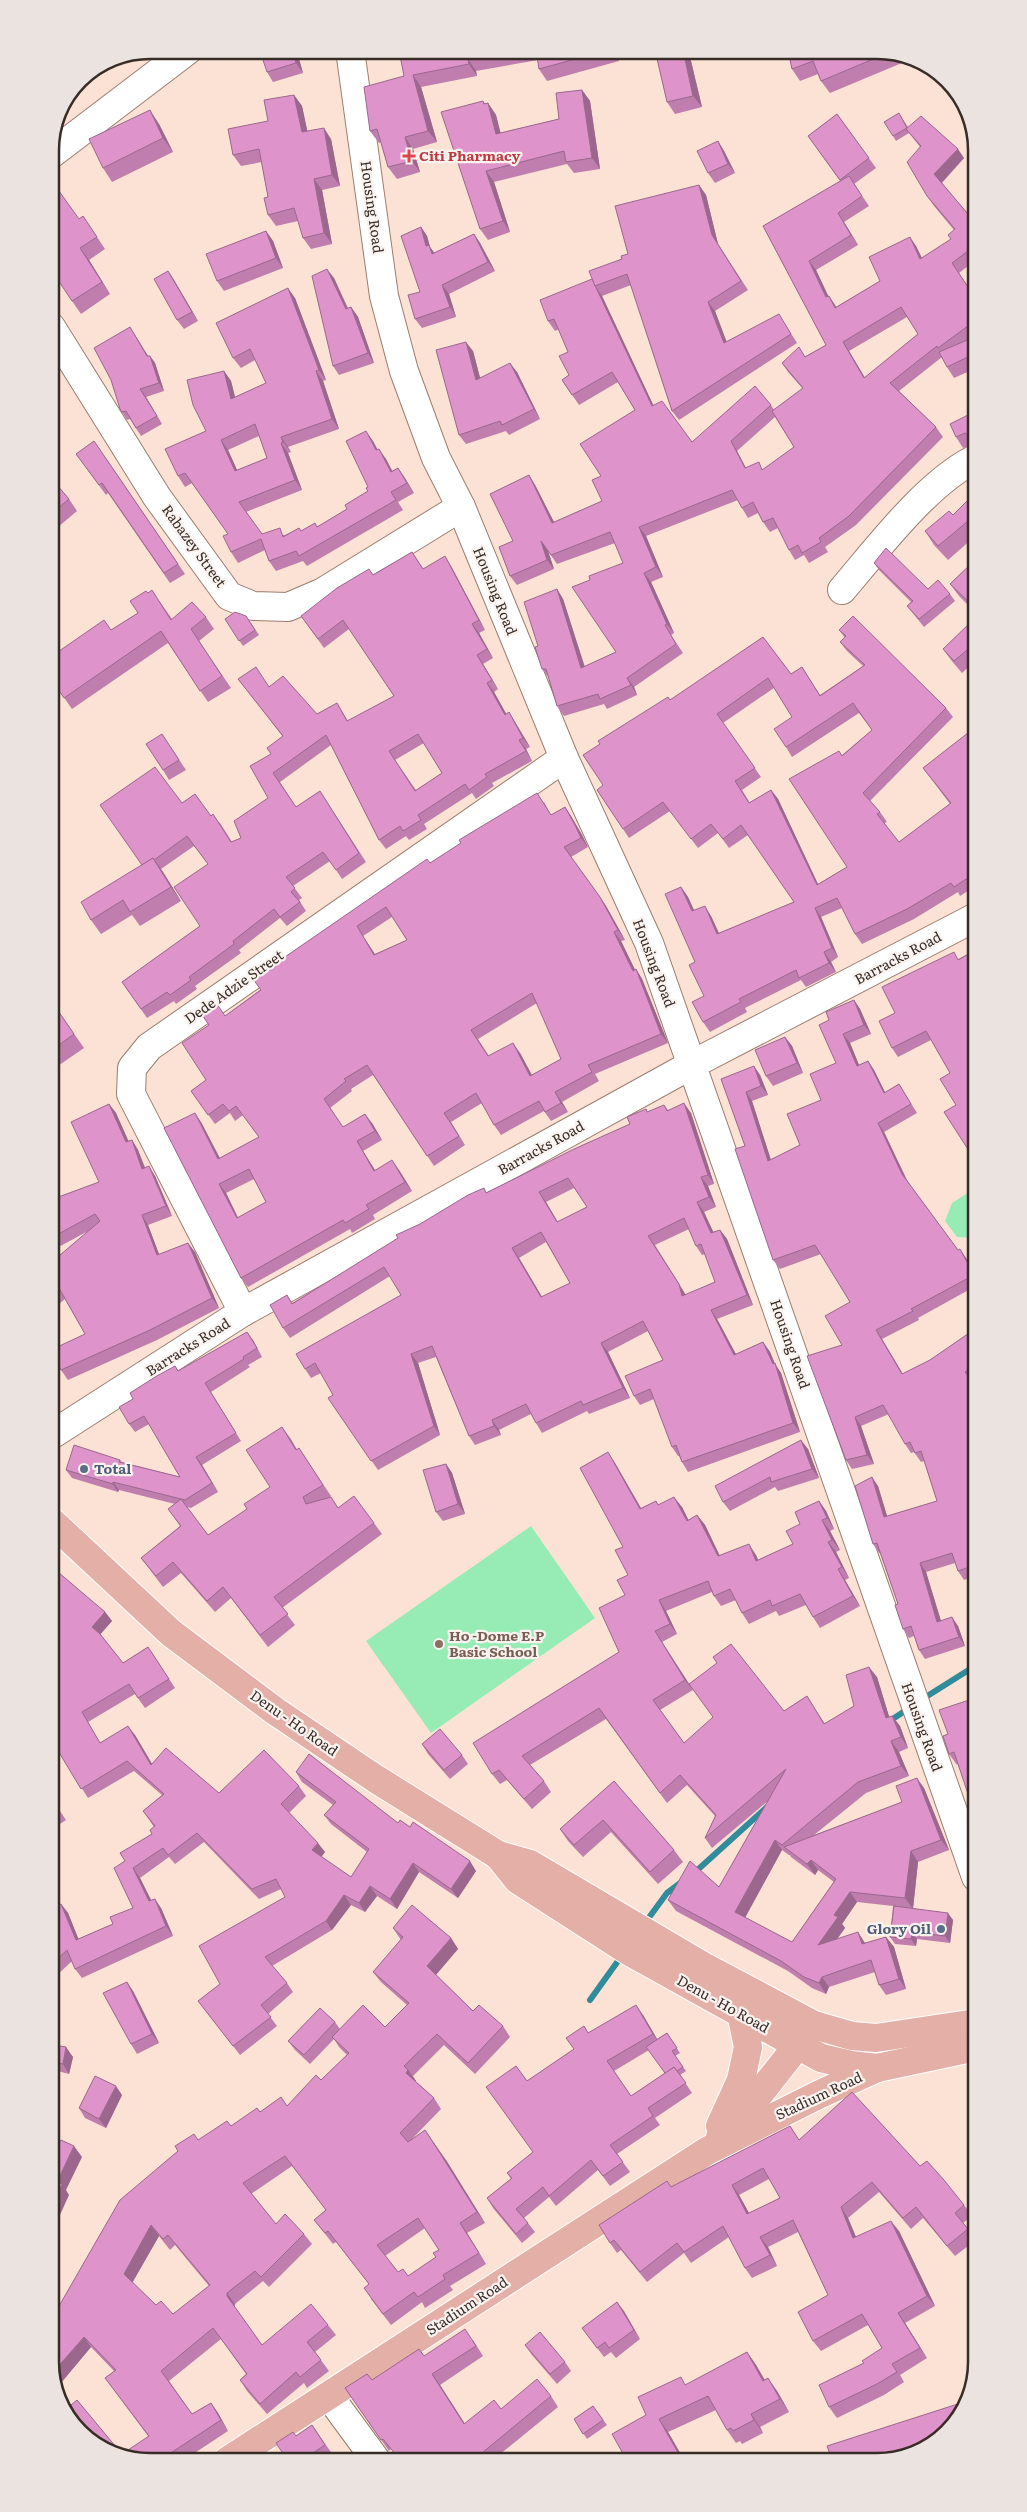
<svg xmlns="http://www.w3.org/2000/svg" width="1027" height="2512" viewBox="0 0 1027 2512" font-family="Literata,serif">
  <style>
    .green { fill: #97ebb5 }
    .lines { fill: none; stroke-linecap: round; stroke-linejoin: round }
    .stream { stroke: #308b9b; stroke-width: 6 }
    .minor-casing { stroke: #9b7d6f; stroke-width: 30 }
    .major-casing { stroke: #fff; stroke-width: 30 }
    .minor { stroke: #fff; stroke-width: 28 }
    .major { stroke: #e3afa7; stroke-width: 28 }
    .wall { fill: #bf7eae; fill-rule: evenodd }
    .shaded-wall { fill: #9b678d }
    .building { fill: #de93ca; stroke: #9b678d; fill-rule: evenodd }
    .health-dot { fill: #e0444e; stroke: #faf3f0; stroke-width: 2 }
    .service-dot { fill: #5c6f8a; stroke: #faf3f0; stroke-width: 2 }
    .education-dot { fill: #8d6e63; stroke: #faf3f0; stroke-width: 2 }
    .labels { text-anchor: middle; stroke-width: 4.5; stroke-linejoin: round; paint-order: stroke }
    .health-label { font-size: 14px; font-weight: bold; fill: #be3a42; stroke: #faf3f0; text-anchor: start }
    .street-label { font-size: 14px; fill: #382c26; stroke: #faf3f0 }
    .service-label { font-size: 14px; font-weight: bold; fill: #4e5e75; stroke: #faf3f0; text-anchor: start }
    .education-label { font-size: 14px; font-weight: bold; fill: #785e54; stroke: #faf3f0; text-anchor: start }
    .rim { fill: none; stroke: #382c26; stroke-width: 2.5 }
  </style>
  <rect width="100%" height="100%" fill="#fce2d5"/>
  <g class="green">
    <polygon points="974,1189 974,1238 957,1237 945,1221 952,1203"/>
    <polygon points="531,1526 595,1618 431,1733 366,1641"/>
  </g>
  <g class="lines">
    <g class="stream">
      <polyline points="921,1700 975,1666"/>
      <polyline points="888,1722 911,1707"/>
      <polyline points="693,1874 767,1807"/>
      <polyline points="645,1923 667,1893 683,1881"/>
      <polyline points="590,2000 623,1954"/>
    </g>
    <defs>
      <g id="minor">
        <polyline points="350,50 384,296 404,371 436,458 461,507 564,758 649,943 976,1877"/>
        <polyline points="50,155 188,50"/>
        <polyline points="51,327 157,497 229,596 253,606 288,607 323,592 461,507"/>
        <path d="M842,590C877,549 925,485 973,460"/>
        <polyline points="243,1312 131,1094 132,1068 149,1047 564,758"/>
        <polyline points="53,1434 243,1312 691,1065 974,918"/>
        <polyline points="329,2396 376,2460"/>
      </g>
      <g id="major">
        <polyline points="53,1523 171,1633 275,1711 376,1779 498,1855 530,1864 703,1966 814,2025 852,2036 876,2038 976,2023"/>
        <polyline points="498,1855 518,1880 630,1952 821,2058 851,2065 877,2068 976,2047"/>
        <polyline points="720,2126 741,2080 748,2047 741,2013"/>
        <polyline points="720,2137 753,2102 808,2032"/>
        <polyline points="227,2461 707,2151 818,2095 877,2068"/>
      </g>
    </defs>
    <use href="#minor" class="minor-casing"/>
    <use href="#major" class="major-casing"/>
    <use href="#minor" class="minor"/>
    <use href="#major" class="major"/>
  </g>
  <g class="wall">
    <polygon points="399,50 616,50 619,61 547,81 539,69 538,60 476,71 477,76 421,87 437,142 413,149 420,172 397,179 388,167 381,142 379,143 370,131 404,76"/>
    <polygon points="788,50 884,50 909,60 830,93 821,81 818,74 800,81 792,69"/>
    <polygon points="297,52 303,73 273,82 267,72"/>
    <polygon points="124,55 76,93 64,102 79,79 112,57"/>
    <polygon points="690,57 702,107 675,114 667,102"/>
    <polygon points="582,90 590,101 600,169 574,173 567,164 494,182 510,232 488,240 480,229 485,104 488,103 496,115 500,133 559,119"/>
    <polygon points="294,95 302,106 307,131 331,139 340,186 322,190 332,244 311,249 303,238 298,221 276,226 268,215 268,197 262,162 241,166 233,155"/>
    <path d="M837,114L876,168L854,184L869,206L844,222L858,245L816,270L828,296H829L836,307L880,281L916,246L922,258L951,240L954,230L934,206L927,196L920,147L909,133L896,141L893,136L902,118L908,127L964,158L942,183L968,214L972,210V263L959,273L972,293V337L968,340L972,338V370L954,378L947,367L942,357L899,391L936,427L943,437L856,525L825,547L828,552L809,563L804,555L795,560L789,550L778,528L770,532L763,522L758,513L748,518L742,508L738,500L646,536L663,577L651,582L674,633L671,635L683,653L634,687L637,695L607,709L604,704L564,716L557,706L549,678L542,669L538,646L557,589L563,599L585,667L616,652L590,580L623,563L615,543L557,564L548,551L554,569L517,585L510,576L513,541L529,475L535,485L554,522L602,501L601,476L635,410L618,382L579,405L562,380L569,375L568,352L559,329L555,331L548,321L592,279L628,254L699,185L706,195L718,244L748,290L715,311L726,342L785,324L797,343L679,420L672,411L631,285L602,296L653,405L692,442L771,405L774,410L803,389L788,372L782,363L806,356L826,345L763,226L840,181L808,136ZM907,317L918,334L865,378L849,351ZM775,417L794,447L764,469L746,468L737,451Z"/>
    <polygon points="159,124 173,152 112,182 103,168"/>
    <polygon points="718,141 724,151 735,173 715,183 708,173"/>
    <polygon points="83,216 105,249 89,260 110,294 81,314 72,301 57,237"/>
    <polygon points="421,227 427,236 430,247 434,253 474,234 480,243 495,271 449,294 456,317 422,328 415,319 420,292"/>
    <polygon points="266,231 273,241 283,268 224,291 217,281"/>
    <polygon points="168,271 174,280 198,321 184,329 177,320"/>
    <polygon points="334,278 348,308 351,307 358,317 374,363 339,375 333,366"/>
    <path d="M295,298L326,380L323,381L339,429L288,447L291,452L288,453L302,490L246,512L262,534L285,535L299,528L302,531L317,527L347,509L368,491L373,441L377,450L386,459L392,471L398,468L414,493L398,502L403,510L307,566L303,561L276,571L269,561L265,550L238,563L231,552L228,534L192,483L185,487L178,476L206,431L224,371L231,381L235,397L266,383L255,360L241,368L233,358ZM259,436L267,458L237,470L228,450Z"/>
    <polygon points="130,327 148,356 150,356 155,363 164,391 146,397 162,424 141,436 130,419 127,420 120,409"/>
    <polygon points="473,351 480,378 517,372 540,419 509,435 506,431 466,444 459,435"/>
    <polygon points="51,395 55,401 51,404"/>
    <polygon points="972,413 973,445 963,448 956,437"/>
    <polygon points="94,441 185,574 170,583 108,493 106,495 76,454"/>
    <polygon points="51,478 69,499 77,511 51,533"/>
    <polygon points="973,495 973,538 948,560 934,545 925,531 953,515"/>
    <path d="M412,552L423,569L451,566L485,630L479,633L493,658L483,664L498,689L494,692L506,714L509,712L530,747L526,749L532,761L492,783L494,786L476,799L472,793L424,824L427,829L409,840L406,836L386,849L379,840L331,745L280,782L296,807L320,791L366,862L342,879L330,861L293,886L302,898L299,900L306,911L287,926L280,918L239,950L241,953L195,986L197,989L176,1004L174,1001L147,1018L122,982L200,926L208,864L194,846L161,869L181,901L140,926L132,915L101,934L91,920L142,865L182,803L211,816L220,823L232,842L241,838L268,798L271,754L283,737L238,679L270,687L317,714L337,703L348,721L394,696L349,629L324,648L301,616ZM424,743L442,773L416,790L395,760Z"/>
    <polygon points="973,562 973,610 959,596 950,584"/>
    <polygon points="874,563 928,589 950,594 955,601 924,627 907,606 911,602 879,570"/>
    <polygon points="148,593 160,602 172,619 206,617 214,629 199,641 231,688 208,702 168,643 72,709 51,679 111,630 138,613"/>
    <polygon points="246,616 259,635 243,646 225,619"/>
    <polygon points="973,621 973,663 962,673 951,660 943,649"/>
    <path d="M839,630L946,708L953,717L870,801L880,812L887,822L884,823L899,842L950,804L923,768L973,729L974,887L960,896L958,892L914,919L862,944L855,934L842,908L821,917L838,957L831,962L836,972L806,987L801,980L745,1008L747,1012L710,1032L703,1022L704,996L695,962L681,887L688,897L694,911L711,916L719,933L794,902L748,835L729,848L718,833L698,848L670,811L629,838L623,829L603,785L671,700L763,637L791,674L802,667L820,695L863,666L847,651L840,642L845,638ZM774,688L792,717L786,747L792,757L859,713L872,730L842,755L847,867L818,884L778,799L771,790L750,803L742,790L761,777L723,723Z"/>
    <polygon points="162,734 186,770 169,780 163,770"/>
    <path d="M544,802L551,815L565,807L571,816L582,835L588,847L571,857L606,906L625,940L621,941L635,970L636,969L642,979L668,1043L595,1074L599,1081L562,1102L568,1112L551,1121L544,1111L501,1135L494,1125L482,1103L451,1122L465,1145L434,1166L373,1075L351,1089L352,1091L330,1108L343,1127L372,1123L382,1140L363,1151L375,1170H399L412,1191L373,1215L375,1219L352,1233L350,1229L248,1287L241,1278L201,1122L220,1158L259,1137L243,1115L235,1121L230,1113L215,1124L191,1091L206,1080L225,1016L430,863ZM392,917L407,940L375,954L363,936ZM537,1003L561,1059L532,1075L520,1053L489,1056L478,1039ZM254,1179L266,1202L238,1218L226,1193Z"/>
    <polygon points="974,951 974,1158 944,1112 956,1105 950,1073 931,1040 898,1057 892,1048 895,1013 958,959"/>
    <polygon points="854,1000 860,1009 871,1034 850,1043 859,1065 868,1061 874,1070 885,1093 899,1084 917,1113 884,1132 908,1182 958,1250 966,1258 974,1273 974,1287 918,1318 919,1320 882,1339 903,1374 930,1360 975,1329 975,1379 972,1381 975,1385 975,1576 964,1580 958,1571 955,1563 926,1572 941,1621 958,1626 965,1646 925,1659 919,1650 914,1636 909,1638 903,1629 898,1604 880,1553 879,1553 873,1544 878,1486 887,1516 937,1501 924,1461 921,1462 914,1452 911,1453 905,1444 889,1414 861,1426 874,1464 852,1469 846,1460 842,1345 850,1302 821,1254 780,1269 773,1260 745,1146 721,1079 760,1075 768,1095 752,1101 771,1160 800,1145 821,1100 836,1063 829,1020"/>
    <polygon points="52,1002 84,1048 52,1070"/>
    <polygon points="785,1037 792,1046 803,1073 773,1086 766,1076"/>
    <polygon points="109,1104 116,1113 128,1141 132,1140 138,1150 145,1167 155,1176 172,1216 148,1225 159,1254 195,1252 219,1308 157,1340 68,1380 61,1370 85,1334 65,1299 53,1309 53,1261 90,1230 53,1250 53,1199 99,1182"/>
    <path d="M664,1105L668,1110L691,1113L714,1184L708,1186L716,1207L704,1212L713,1232L720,1230L727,1239L753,1305L717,1319L736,1354L763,1342L770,1352L775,1364L781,1373L800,1432L688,1472L682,1462L679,1456H678L672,1447L654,1399L640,1405L634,1396L663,1360L648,1331L608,1352L630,1398L589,1414L587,1411L542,1433L536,1423L531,1414L499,1430L501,1435L475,1445L469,1436L436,1357L418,1363L440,1435L378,1470L328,1398L333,1395L321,1373L311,1378L305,1369L401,1295L390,1276L290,1338L283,1328L287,1295L292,1303L487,1192L630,1124L648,1112ZM574,1188L587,1207L558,1222L546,1202ZM689,1229L696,1246L702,1255L705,1254L715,1282L686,1295L655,1245ZM546,1242L570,1283L542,1297L519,1258Z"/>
    <polygon points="253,1340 262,1357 248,1365 250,1367 211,1392 241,1441 202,1465 218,1492 191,1508 187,1507 208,1535 247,1509 270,1487 290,1438 297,1450 299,1448 331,1496 330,1497 338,1508 374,1523 382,1534 282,1608 295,1625 268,1647 231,1598 215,1612 181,1573 163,1587 141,1558 180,1526 168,1509 175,1504 119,1490 118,1492 72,1478 66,1470 120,1460 122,1462 180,1477 149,1424 135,1432 129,1424 133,1399 175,1366 179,1371"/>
    <polygon points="808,1449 819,1478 778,1491 775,1487 730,1511 723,1502"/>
    <path d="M615,1463L641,1508L656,1501L658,1505L682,1507L688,1520L697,1515L705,1525L720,1556L756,1555L758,1560L793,1544L800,1524L819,1501L826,1511L834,1529L830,1531L840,1550L836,1552L849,1578L845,1580L860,1606L820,1628L813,1617L806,1605L779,1616L776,1611L749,1624L742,1613L736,1600L721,1606L714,1596L712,1592L666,1611L677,1634L662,1642L693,1690L660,1710L684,1743L784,1711L807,1696L825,1724L854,1706L877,1677L889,1717L892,1716L900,1726L908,1748L899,1752L909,1776L866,1793L814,1835L902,1802L924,1788L949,1850L918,1862L913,1908L953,1920L950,1943L917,1939L916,1946L895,1944L890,1937L893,1906L857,1902L842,1924L845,1928L837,1939L865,1943L886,1937L894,1947L906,1989L886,1995L879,1985L875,1972L829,1987L826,1994L812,1988L788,1971L676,1911L668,1900L719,1887L768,1801L712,1848L705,1838L715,1816L687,1785L667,1803L606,1719L530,1765L544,1781L551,1792L532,1809L507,1780L500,1784L492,1774L619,1652L625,1595L628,1575L623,1547ZM782,1850L789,1855H790L791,1857L815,1875L818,1870L834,1882L792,1942L745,1918Z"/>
    <polygon points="446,1464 452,1473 465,1514 443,1521 436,1512"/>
    <polygon points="53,1577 105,1612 112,1621 100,1634 123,1663 148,1647 175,1688 145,1708 135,1694 88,1722 100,1743 135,1735 152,1764 219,1793 299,1786 306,1796 289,1813 325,1852 321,1857 351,1877 367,1852 331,1824 324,1815 333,1805 302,1782 296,1772 398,1823 476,1871 458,1898 419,1872 397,1909 377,1896 365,1912 351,1905 332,1930 272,1966 287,1983 293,1992 268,2014 277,2026 240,2055 198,2001 220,1984 285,1897 281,1889 259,1899 204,1842 175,1864 169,1857 140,1878 151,1900 161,1908 173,1936 82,1978 75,1969 72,1961 54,1978 54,1907 61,1904 68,1913 78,1939 113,1924 133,1908 125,1861 152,1834 154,1827 143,1811 162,1795 134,1771 88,1798 60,1754 54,1757"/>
    <polygon points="975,1698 975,1736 976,1814 958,1764 957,1765 949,1754 948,1734"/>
    <polygon points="422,1744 462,1755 468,1764 450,1779 428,1754"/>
    <polygon points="614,1781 674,1850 683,1862 658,1884 611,1832 583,1857 568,1841 560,1829"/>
    <polygon points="54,1802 66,1820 54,1828"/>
    <path d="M393,1928L451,1938L458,1949L436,1975L473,2011L503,2026L510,2037L475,2074L444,2045L413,2076L416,2081H415L434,2098L441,2109L413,2138L446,2160L485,2223L467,2233L486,2264L450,2286L453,2290L425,2308L422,2302L391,2325L371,2299L369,2284L336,2242L333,2244L314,2220L326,2210L292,2166L251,2194L276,2224L304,2234L312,2244L269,2287L263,2281L235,2304L234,2307L262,2345L328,2325L336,2335L315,2352L329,2371L307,2388L304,2383L267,2414L247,2391L240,2380L246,2374L221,2339L169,2381L192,2414L211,2403L218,2413L228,2431L181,2462H143L148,2436L105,2378L114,2371L91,2347L55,2390L198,2140L231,2126L260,2112L287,2106L321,2080L347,2055L339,2047L334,2039L310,2064L295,2050L288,2041L335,2022L340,2029L385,2027L407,2005L381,1982L373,1972L401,1940ZM425,2228L439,2250L436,2257L408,2276L398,2272L385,2256ZM159,2236L170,2250L175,2245L209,2286L173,2314L156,2305L132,2283Z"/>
    <polygon points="133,1991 159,2043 137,2054 131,2044"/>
    <path d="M643,2015L657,2039L667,2033L680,2053L675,2056L686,2071L680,2075L692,2093L655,2118L660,2125L617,2154L630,2172L610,2186L598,2170L556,2206L549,2197L524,2218L535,2232L522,2243L493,2208L487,2198L511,2179L507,2173L533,2152L527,2081L574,2049L588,2033ZM649,2050L665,2073L631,2096L614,2071Z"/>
    <polygon points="54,2045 73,2057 69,2074 54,2070"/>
    <polygon points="122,2095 106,2128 85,2118 79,2108"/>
    <path d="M800,2140L920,2166L964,2205L972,2216L963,2223L976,2240L955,2256L923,2218L911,2229L879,2192L848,2218L856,2237L899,2231L935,2306L905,2323L927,2358L900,2375L904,2382L884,2395L837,2418L829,2407L864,2363L882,2348L868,2325L821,2351L813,2341L828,2295L798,2232L768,2247L777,2266L752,2278L745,2268L729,2237L691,2263L684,2253L647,2282L621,2250L617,2253L610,2243L671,2187ZM769,2179L780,2198L749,2213L739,2195Z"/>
    <polygon points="617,2302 640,2339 616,2358 611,2352 604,2357 582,2328"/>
    <polygon points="473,2340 483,2356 440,2385 465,2424 501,2409 551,2396 558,2407 494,2459 399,2460 391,2449 389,2451 345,2388 372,2380 424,2356"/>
    <polygon points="525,2345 565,2362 571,2371 557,2384 532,2355"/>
    <polygon points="747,2352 756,2365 765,2380 777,2391 789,2412 760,2427 763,2433 742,2444 740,2441 736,2443 727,2430 716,2410 668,2432 683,2458 626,2459 646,2415 687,2385"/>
    <polygon points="593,2406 607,2425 587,2439 574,2419"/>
    <polygon points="957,2423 909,2457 831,2457"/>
    <polygon points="312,2425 333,2455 324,2461 288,2461 296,2436"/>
    <polygon points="89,2441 116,2447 120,2453"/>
  </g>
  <g class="shaded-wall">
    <polygon points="292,50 295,50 297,52 303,73 296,63"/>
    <polygon points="611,50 616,50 619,61"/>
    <polygon points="674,50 685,50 690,57 702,107 693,96 673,59"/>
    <polygon points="468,59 476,71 477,76 469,64"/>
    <polygon points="413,75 421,87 437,142 428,131"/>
    <polygon points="582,90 590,101 600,169 592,158"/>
    <polygon points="294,95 302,106 310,143 302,132"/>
    <polygon points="483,101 490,110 488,103 496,115 504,146 496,134"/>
    <polygon points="150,110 159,124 173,152 163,138"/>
    <polygon points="324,128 331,139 340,186 332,175"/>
    <polygon points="405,137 413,149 420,172 412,161"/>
    <polygon points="718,141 724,151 735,173 728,164"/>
    <polygon points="958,149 964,158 941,183 934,174"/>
    <polygon points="486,171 494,182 510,232 503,221"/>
    <polygon points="314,179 322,190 332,244 324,233"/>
    <polygon points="699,185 706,195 718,244 748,290 712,235"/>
    <polygon points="838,213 844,222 858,245 851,235"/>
    <polygon points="421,227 427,236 430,247 436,255 439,264 426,246"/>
    <polygon points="266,231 273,241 283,268 276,258"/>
    <polygon points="474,234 480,243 495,271 488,262"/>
    <polygon points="910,237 916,246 927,269 920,259"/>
    <polygon points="80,248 89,260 110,294 102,282"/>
    <polygon points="809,261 816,270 833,306 826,297"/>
    <polygon points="327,269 334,278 352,319 346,309"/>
    <polygon points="168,271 174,280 198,321 192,312"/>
    <polygon points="442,285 449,294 456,317 450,307"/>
    <polygon points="595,286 602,296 658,415 652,406"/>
    <polygon points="288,288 295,298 326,380 319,370"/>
    <polygon points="829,296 835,305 841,318 835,308"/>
    <polygon points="708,302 715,311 731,353 724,343"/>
    <polygon points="351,307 358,317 374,363 368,353"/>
    <polygon points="130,327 153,364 150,356 155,363 164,391 159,383 147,356"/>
    <polygon points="466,342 473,351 483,389 476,380"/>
    <polygon points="843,342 849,351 871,388 864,378"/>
    <polygon points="510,363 517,372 540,419 534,409"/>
    <polygon points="224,371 231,381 238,409 231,399"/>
    <polygon points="316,371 323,381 339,429 332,419"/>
    <polygon points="140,389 146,397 162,424 157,416"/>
    <polygon points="366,431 373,441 383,460 376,450"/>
    <polygon points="281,437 288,447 291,452 283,442"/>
    <polygon points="221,440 228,450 242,481 235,471"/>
    <polygon points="731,441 737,451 751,478 745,468"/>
    <polygon points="281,443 288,453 302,490 295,480"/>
    <polygon points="379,449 386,459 398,482 391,472"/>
    <polygon points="398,468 405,478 414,493 407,483"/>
    <polygon points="529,475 535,485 559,532 552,523"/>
    <polygon points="639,527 646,536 663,577 656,567"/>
    <polygon points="541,541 548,551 554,569 547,560"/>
    <polygon points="445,556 451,566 485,630 479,620"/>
    <polygon points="644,573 651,582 674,633 667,624"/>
    <polygon points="557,589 563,599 588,678 581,668"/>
    <polygon points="472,624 479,633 493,658 487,649"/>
    <polygon points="477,655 483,664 498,689 492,680"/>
    <polygon points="627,678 634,687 637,695 631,685"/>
    <polygon points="487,683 494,692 512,724 505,715"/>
    <polygon points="509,712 530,747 523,738"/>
    <polygon points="519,740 526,749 532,761 526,751"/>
    <polygon points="771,790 778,799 823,895 817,885"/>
    <polygon points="565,807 571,816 582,835 588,847 581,838"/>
    <polygon points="153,858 163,872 181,901 171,887"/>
    <polygon points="681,887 688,897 699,921 692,911"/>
    <polygon points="600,897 606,906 625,940 618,930"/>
    <polygon points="705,906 711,916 723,943 717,934"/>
    <polygon points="815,908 821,917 838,957 832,948"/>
    <polygon points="357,926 363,936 381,964 374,955"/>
    <polygon points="614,932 621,941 640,980 633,971"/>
    <polygon points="824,952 831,962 836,972 829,963"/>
    <polygon points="636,969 642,979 668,1043 661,1034"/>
    <polygon points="854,1000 860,1009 871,1034 864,1025"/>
    <polygon points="843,1034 850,1043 863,1075 857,1066"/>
    <polygon points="785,1037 792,1046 803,1073 797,1063"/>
    <polygon points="513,1043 520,1053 537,1085 530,1076"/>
    <polygon points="868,1061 874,1070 890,1102 884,1093"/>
    <polygon points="754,1066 760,1075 768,1095 761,1086"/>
    <polygon points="555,1092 562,1102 568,1112 561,1103"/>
    <polygon points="746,1092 752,1101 774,1170 768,1161"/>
    <polygon points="684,1103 691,1113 714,1184 708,1175"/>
    <polygon points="109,1104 116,1113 133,1151 126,1142"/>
    <polygon points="195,1113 201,1122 225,1169 218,1159"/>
    <polygon points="365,1114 372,1123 382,1140 375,1131"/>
    <polygon points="878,1123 884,1132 908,1183 902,1174"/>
    <polygon points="132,1140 138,1150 148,1178 142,1169"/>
    <polygon points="357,1141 363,1151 381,1180 374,1171"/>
    <polygon points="392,1160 399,1170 412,1191 405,1182"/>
    <polygon points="149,1166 155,1176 172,1216 166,1206"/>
    <polygon points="701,1177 708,1186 716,1207 709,1197"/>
    <polygon points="219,1184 226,1193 243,1228 237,1218"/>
    <polygon points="539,1192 546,1202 563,1232"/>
    <polygon points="697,1202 704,1212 718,1242 711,1233"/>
    <polygon points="142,1215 148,1225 163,1265 157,1255"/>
    <polygon points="720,1230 727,1239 753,1305 747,1295"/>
    <polygon points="648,1236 685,1294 689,1305 682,1296"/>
    <polygon points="188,1243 195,1252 219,1308 212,1298"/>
    <polygon points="512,1248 519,1258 548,1307 541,1297"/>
    <polygon points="960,1249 966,1258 974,1273 974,1275"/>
    <polygon points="711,1310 717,1319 741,1364 734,1355"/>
    <polygon points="876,1330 882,1339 908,1383 902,1374"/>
    <polygon points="247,1332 253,1340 262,1357 257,1348"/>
    <polygon points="763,1342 770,1352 775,1364 781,1373 800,1432 793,1423 773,1364"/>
    <polygon points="601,1343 608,1352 630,1398 623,1388"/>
    <polygon points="411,1354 418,1363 440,1435 434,1426"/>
    <polygon points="855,1417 861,1426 874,1464 867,1455"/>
    <polygon points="492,1420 499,1430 501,1435 494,1426"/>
    <polygon points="282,1427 290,1438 304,1462 296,1450"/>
    <polygon points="801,1440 808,1449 819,1478 812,1469"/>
    <polygon points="608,1452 615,1463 647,1519 640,1509"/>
    <polygon points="196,1457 202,1465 218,1492 212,1483"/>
    <polygon points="446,1464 452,1473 465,1514 458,1504"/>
    <polygon points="872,1477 878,1486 890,1526 884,1517"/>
    <polygon points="113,1482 119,1490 118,1492 113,1484"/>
    <polygon points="674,1497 682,1507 694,1531 687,1521"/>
    <polygon points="819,1501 826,1511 834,1529 827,1518"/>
    <polygon points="697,1515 705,1525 725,1567 718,1556"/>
    <polygon points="822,1520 830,1531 840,1550 832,1540"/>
    <polygon points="828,1542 836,1552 849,1578 842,1567"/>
    <polygon points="749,1544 756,1555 763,1572 756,1561"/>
    <polygon points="920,1563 926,1572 944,1631 937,1622"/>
    <polygon points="838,1569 845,1580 860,1606 853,1596"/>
    <polygon points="659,1600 666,1611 677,1634 670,1624"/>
    <polygon points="105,1612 112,1621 99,1636 92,1627"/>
    <polygon points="952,1617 958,1626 965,1646 959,1637"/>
    <polygon points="655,1631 662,1642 693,1690 685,1680"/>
    <polygon points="869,1667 877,1677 893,1729 886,1718"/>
    <polygon points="892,1716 900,1726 908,1748 901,1737"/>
    <polygon points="968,1725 976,1737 976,1749"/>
    <polygon points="128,1726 135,1735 158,1774 151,1765"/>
    <polygon points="891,1741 899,1752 909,1776 901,1766"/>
    <polygon points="917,1778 924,1788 949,1850 941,1840"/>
    <polygon points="775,1840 782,1850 742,1923 735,1912"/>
    <polygon points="318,1843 325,1852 319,1860 312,1850"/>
    <polygon points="911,1851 918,1862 913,1909 905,1898"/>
    <polygon points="811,1860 818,1870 815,1875 807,1864"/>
    <polygon points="470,1861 476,1871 458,1898 451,1889"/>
    <polygon points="413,1863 419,1872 397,1909 390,1899"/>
    <polygon points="133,1868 140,1878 156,1910 149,1901"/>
    <polygon points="370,1886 377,1896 365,1912 359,1903"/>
    <polygon points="850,1892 857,1902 842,1924 845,1928 825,1956 818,1945 834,1915"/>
    <polygon points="344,1895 351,1905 332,1930 326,1921"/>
    <polygon points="155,1899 161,1908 173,1936 166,1926"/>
    <polygon points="61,1904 68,1913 83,1950 76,1940"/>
    <polygon points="948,1913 953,1920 950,1943 945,1936"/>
    <polygon points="858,1932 865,1943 869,1955 862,1944"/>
    <polygon points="912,1932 917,1939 916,1946 911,1939"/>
    <polygon points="886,1937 894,1947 906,1989 899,1979"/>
    <polygon points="451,1938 458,1949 434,1977 427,1966"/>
    <polygon points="822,1977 829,1987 826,1994 819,1983"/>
    <polygon points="127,1982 133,1991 159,2043 152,2034"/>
    <polygon points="636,2005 643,2015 660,2044 653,2034"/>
    <polygon points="66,2047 73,2057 69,2074 63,2064"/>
    <polygon points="408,2070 416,2081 413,2083 406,2073"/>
    <polygon points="116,2086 122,2095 106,2128 99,2119"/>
    <polygon points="425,2130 446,2160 485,2223 477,2212"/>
    <polygon points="74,2146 82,2157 66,2190 69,2195 55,2226 55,2200 57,2182"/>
    <polygon points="732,2185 739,2195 755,2224 747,2214"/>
    <polygon points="841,2207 848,2218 861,2249 853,2238"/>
    <polygon points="891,2221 899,2231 935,2306 927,2296"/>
    <polygon points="460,2223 467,2233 486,2264 479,2253"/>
    <polygon points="151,2225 159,2236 131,2285 124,2274"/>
    <polygon points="760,2237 768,2247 777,2266 770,2255"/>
    <polygon points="227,2293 235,2304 234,2307 227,2296"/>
    <polygon points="617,2302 624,2311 640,2339 634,2330"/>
    <polygon points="898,2313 905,2323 927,2358 920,2348"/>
    <polygon points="84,2337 91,2347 55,2390 55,2370"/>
    <polygon points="747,2352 756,2365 772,2394 763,2381"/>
    <polygon points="432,2374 440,2385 472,2435 464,2424"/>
    <polygon points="768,2378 777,2391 789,2412 780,2399"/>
    <polygon points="211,2403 218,2413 228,2431 221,2420"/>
    <polygon points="751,2414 760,2427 763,2433 754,2420"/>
    <polygon points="659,2419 668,2432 683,2458 681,2458"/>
  </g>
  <g class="building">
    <polygon points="264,50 292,50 296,63 267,72 260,51"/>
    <polygon points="399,50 518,50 468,59 469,64 413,75 428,131 405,137 412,161 388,167 377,129 370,131 364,87 404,76"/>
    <polygon points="536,50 608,50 539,69"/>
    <polygon points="655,50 674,50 673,59 678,50 683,50 693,96 667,102"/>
    <polygon points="788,50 884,50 890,52 821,81 813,61 792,69"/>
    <polygon points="582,90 592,158 566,162 564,151 486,171 503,221 480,229 441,112 483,101 484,104 488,103 496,134 559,119 556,93"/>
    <polygon points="294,95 302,132 324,128 332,175 314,179 324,233 303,238 294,208 268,215 264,198 268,197 259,149 233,155 228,129 268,121 264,100"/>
    <polygon points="150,110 163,138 103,168 89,139"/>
    <polygon points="899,113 907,128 893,136 884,122"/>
    <polygon points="837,114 869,158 840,180 808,136"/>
    <path d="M921,116L958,149L934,174L968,214L972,210V248L952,263L972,293V323L938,348L937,346L890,383L936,427L849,516L819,538L821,542L802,553L798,545L789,550L773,518L763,522L753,502L742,508L732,490L639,527L656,567L644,573L667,624L665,625L676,644L627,678L631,685L600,699L598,694L557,706L546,669H542L535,647L538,646L524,602L557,589L581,668L616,652L572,587L590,580L589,576L623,563L610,532L551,555L541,541L547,560L510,576L499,547L513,541L490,494L529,475L552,523L602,501L592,480L601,476L580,444L635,410L612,372L572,395L562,380L569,375L559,356L568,352L554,319L548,321L540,300L592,279L652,406L662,401L692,442L755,386L771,405L731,441L745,468L759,462L762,470L794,447L772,411L803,388L782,363L799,347L805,357L826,345L763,226L849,176L862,196L838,213L851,235L809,261L826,297L829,296L835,308L880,281L869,257L910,237L920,259L951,239L948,235L955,229L927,196L907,162L921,146L906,129ZM901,307L918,334L864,378L843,342Z"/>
    <polygon points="718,141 728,164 708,173 697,151"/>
    <polygon points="54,184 79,219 83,216 97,237 80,248 102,282 72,301 50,268 50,241 57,237 50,227 50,186"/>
    <polygon points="699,185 712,235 741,281 708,302 724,343 779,314 791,334 672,411 627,274 595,286 589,271 622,259 621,256 628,254 615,206"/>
    <polygon points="421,227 426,246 429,245 432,254 474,234 488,262 442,285 450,307 415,319 408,295 420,292 401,236"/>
    <polygon points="266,231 276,258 217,281 206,254"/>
    <polygon points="327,269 346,309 351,307 368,353 333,366 312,276"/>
    <polygon points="168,271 192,312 177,320 154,279"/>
    <path d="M288,288L319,370L316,371L332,419L281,437L283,442L281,443L295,480L239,502L262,534L280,528L283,537L299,528L301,531L315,523L317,527L347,509L345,505L368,491L366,488L368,487L346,441L366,431L376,450L379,449L391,472L398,468L407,483L391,492L396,500L299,556L296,551L269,561L261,539L231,552L223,536L228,534L185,473L178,476L165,449L206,431L193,405L187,380L224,371L231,399L266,383L250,349L233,358L216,323ZM255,424L267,458L235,471L221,440Z"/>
    <polygon points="130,327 147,356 150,356 159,383 140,389 157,416 136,428 126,411 122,412 120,409 111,380 94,348"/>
    <polygon points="972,338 972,355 947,367 939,352"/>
    <polygon points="466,342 476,380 510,363 534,409 502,425 500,421 459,435 436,350"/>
    <polygon points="972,413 973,437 965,433 956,437 950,424"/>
    <polygon points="94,441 178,564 164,573 102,483 99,485 76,454"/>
    <polygon points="51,478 69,499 51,514"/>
    <polygon points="973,495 973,517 938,546 925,531 949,511 953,515"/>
    <polygon points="886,548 928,589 938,580 950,594 919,619 907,606 913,601 874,563"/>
    <path d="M412,552L423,569L445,556L479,620L472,624L487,649L477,655L492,680L487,683L505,715L509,712L523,738L519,740L526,751L485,774L487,777L469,790L465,784L418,815L421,820L403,831L400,826L379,840L326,735L273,773L296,807L320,791L359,853L336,870L323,852L286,877L295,888L291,892L300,902L280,917L274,909L233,941L234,944L189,977L191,980L170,995L167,992L141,1009L122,982L200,926L174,887L208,864L187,836L154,860L153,858L142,865L100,805L155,767L182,803L195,794L211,816L213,814L231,842L241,838L234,821L268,798L250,766L271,754L267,748L283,736L238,679L256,667L269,687L283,676L317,714L337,703L347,721L394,696L343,620L318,639L301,616L337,588L369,569L373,575ZM418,734L442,773L415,791L389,751Z"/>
    <polygon points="973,562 973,606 950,584"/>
    <polygon points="152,590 171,620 192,602 206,617 191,629 222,676 200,691 161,631 64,698 51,679 51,665 56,662 52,656 104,620 111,630 138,613 130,601 146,591 148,593"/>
    <polygon points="235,612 246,616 255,630 239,641 225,619"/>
    <path d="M853,616L946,708L863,793L880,812L877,814L899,842L951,803L923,768L973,729L974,874L954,887L951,883L907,909L855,934L837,898L815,908L832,948L824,952L829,963L799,978L796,970L739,999L741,1002L703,1022L692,1002L704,996L689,965L695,962L665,894L681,887L692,911L705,906L717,934L794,902L741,825L723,839L711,824L691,839L663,802L623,829L597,790L603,785L583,755L600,744L598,741L668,697L670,700L763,637L791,674L802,667L820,696L865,665L840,642L846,636L839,630ZM768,678L792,717L774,729L786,747L853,703L872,730L842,756L839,751L789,779L847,867L817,885L771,790L749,803L735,781L755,768L717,714Z"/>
    <polygon points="973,620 973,656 967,650 954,661 943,649"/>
    <polygon points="162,734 179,760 163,770 146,744"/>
    <path d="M537,793L551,815L565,807L575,825L581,838L564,847L600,897L618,930L614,932L633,971L636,969L661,1034L588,1065L592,1072L555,1092L561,1103L545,1112L539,1101L494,1125L476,1093L444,1113L459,1136L427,1156L367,1065L344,1079L346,1081L324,1099L343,1127L365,1114L375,1131L357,1141L374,1171L392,1160L405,1182L366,1205L369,1209L345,1223L343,1220L241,1278L164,1128L195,1113L218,1159L259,1137L236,1106L229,1111L223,1104L208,1115L191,1091L206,1080L182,1043L209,1025L202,1015L217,1004L225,1016L261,990L253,979L427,859L430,863L461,843L459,840ZM386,907L407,940L374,955L357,926ZM532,993L561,1059L530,1076L513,1043L488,1056L471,1030ZM249,1169L266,1202L237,1218L219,1184Z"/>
    <polygon points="153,858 171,887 130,912 123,900 91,920 81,902"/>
    <polygon points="974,951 974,1152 971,1154 944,1112 956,1105 940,1079 950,1073 926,1031 892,1048 879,1021 895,1013 882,987 954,952 958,960"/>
    <polygon points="854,1000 864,1025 843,1034 857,1066 868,1061 884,1093 899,1084 911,1104 878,1123 902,1174 958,1250 960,1249 974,1275 911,1309 913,1311 876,1330 902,1374 930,1360 975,1329 975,1366 965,1372 975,1385 975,1565 958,1571 952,1553 920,1563 937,1622 952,1617 959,1637 919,1650 911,1626 903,1629 895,1605 898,1604 877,1543 873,1544 855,1486 872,1477 884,1517 937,1501 921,1451 915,1453 910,1442 905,1444 883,1405 855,1417 867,1455 846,1460 807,1356 842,1345 825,1316 850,1302 815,1245 773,1260 735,1149 745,1146 721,1079 754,1066 761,1086 746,1092 768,1161 800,1145 787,1114 821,1100 810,1074 836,1063 819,1025 829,1020 826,1012"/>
    <polygon points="52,1002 74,1034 52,1050"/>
    <polygon points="785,1037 797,1063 766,1076 755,1050"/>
    <path d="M684,1103L708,1175L701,1177L709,1197L697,1202L711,1233L720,1230L747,1295L711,1310L734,1355L763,1342L773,1364L775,1363L793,1423L682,1462L676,1445L672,1447L650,1389L634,1396L625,1376L663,1360L643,1321L601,1343L623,1388L583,1405L581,1401L536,1423L526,1404L492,1420L494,1426L469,1436L432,1346L411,1354L434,1426L371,1461L328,1398L333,1395L315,1363L305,1369L296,1354L401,1295L384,1267L283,1328L270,1305L287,1295L292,1304L398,1238L396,1235L420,1224L468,1195L484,1188L486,1193L574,1149L630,1124L627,1117L646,1109L647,1112L664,1105L667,1111ZM568,1178L587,1207L557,1222L539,1192ZM684,1218L696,1246L701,1244L715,1282L682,1296L679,1284L648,1236ZM541,1232L570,1283L541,1297L512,1248Z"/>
    <polygon points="109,1104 126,1142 132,1140 142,1169 149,1166 166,1206 142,1215 157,1255 188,1243 212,1298 150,1330 61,1370 53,1353 53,1349 85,1334 59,1288 53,1294 53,1261 100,1221 95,1214 53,1237 53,1199 99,1182 71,1122"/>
    <polygon points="247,1332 257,1348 243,1357 244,1359 205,1383 236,1433 196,1457 212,1483 185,1500 113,1482 113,1484 66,1470 74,1445 120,1460 119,1462 180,1477 144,1416 129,1424 119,1407 133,1399 130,1393 155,1377 175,1366 178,1371"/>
    <polygon points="282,1427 296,1450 299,1448 323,1485 303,1497 306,1504 331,1497 338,1508 354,1496 374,1523 274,1597 288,1614 260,1635 223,1587 207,1601 173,1562 156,1576 141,1558 181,1526 168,1509 181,1499 208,1535 247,1509 244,1504 270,1487 246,1450"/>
    <polygon points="801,1440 812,1469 771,1482 770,1477 723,1502 715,1486"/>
    <polygon points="608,1452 640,1509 656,1501 658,1505 674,1497 687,1521 697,1515 718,1556 749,1544 756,1561 793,1544 786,1531 800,1524 795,1512 819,1501 827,1518 822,1520 832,1540 828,1542 842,1567 838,1569 853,1596 813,1617 800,1594 772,1606 770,1600 742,1613 730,1589 714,1596 708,1581 659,1600 670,1624 655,1631 685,1680 653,1700 684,1743 713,1717 689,1684 717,1663 713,1657 731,1644 784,1711 807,1696 824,1724 854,1706 846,1675 869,1667 886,1718 892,1716 901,1737 891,1741 901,1766 858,1782 782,1845 775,1840 735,1912 792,1942 836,1879 811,1860 807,1864 784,1847 902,1802 896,1786 917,1778 941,1840 911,1851 905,1898 850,1892 834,1915 838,1917 818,1945 858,1932 862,1944 886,1937 899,1979 879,1985 871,1960 822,1977 819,1983 804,1977 781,1961 668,1900 690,1861 719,1887 786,1769 705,1838 716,1815 680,1775 660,1793 599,1708 522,1756 544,1781 524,1799 499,1770 492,1774 473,1743 619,1652 599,1608 625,1595 617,1580 628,1575 615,1550 623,1547 580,1468"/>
    <polygon points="446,1464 458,1504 436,1512 423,1470"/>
    <polygon points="58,1572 105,1612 92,1627 100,1634 123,1663 148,1647 169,1679 138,1698 129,1684 82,1712 100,1743 128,1726 151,1765 166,1748 219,1793 264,1750 299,1786 281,1804 318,1843 312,1850 351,1877 369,1849 324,1815 336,1802 296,1772 309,1754 398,1823 400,1820 410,1827 413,1822 470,1861 451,1889 413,1863 390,1899 370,1886 359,1903 344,1895 326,1921 265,1957 287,1983 261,2005 271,2017 233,2046 198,2001 220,1984 199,1946 285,1897 276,1879 252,1889 197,1833 168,1855 163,1848 133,1868 149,1901 155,1899 166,1926 75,1969 67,1950 54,1962 54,1907 61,1904 76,1940 113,1924 110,1917 133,1908 114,1868 125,1861 120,1853 152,1834 150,1830 155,1826 143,1811 164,1794 127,1761 81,1789 54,1744 53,1577"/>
    <polygon points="975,1698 976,1723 968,1725 976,1749 976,1812 974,1812 954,1752 949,1754 943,1736 948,1734 939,1710"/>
    <polygon points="440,1729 462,1755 444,1770 422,1744"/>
    <polygon points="614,1781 674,1850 650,1872 603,1820 574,1845 560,1829"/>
    <polygon points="54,1802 60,1810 54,1814"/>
    <path d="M412,1905L451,1938L427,1966L473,2011L479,2005L503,2026L468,2063L437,2034L404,2066L408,2070L406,2073L434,2098L400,2133L408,2142L425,2130L438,2150L477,2212L460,2223L479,2253L443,2275L445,2279L418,2297L414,2292L383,2314L364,2288L369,2284L328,2231L325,2233L314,2220L326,2210L285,2156L243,2183L276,2224L285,2214L304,2234L261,2277L255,2271L227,2293V2296L262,2345L311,2304L328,2325L307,2342L321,2360L300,2377L296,2372L260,2404L240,2380L247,2374L213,2328L161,2371L192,2414L211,2403L221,2420L157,2462H143L122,2454L149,2436L105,2378L116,2370L84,2337L55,2370V2313L120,2200L178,2151L175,2146L194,2134L198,2140L227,2121L231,2126L257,2108L260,2112L281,2097L287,2106L316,2075L321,2080L349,2053L332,2037L363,2005L385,2027L409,2003L373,1972L403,1937L393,1928ZM418,2218L439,2250L433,2253L436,2257L408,2276L403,2269L398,2272L377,2245ZM151,2225L163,2239L168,2235L210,2285L173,2314L161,2301L156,2305L124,2274Z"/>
    <polygon points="894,1906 948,1913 945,1936 912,1932 911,1939 890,1937"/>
    <polygon points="127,1982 152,2034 131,2044 103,1993"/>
    <polygon points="636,2005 653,2034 607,2061 631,2096 674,2067 686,2083 648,2108 653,2116 610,2145 623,2162 603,2176 591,2160 549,2196 543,2187 516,2209 528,2223 516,2234 487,2198 512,2178 507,2173 533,2152 486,2087 516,2066 527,2081 574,2049 566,2038 584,2026 588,2033"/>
    <polygon points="320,2008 335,2022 304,2055 288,2041"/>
    <polygon points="667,2033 677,2048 672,2051 683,2067 677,2071 674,2067 665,2073 646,2047"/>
    <polygon points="54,2045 66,2047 63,2064 54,2062"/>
    <polygon points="95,2076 116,2086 99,2119 79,2108"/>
    <path d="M852,2092L920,2166L927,2161L944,2180L964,2205L955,2213L968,2229L947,2246L916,2207L903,2218L872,2182L841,2207L853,2238L891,2221L927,2296L898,2313L920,2348L892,2364L897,2372L877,2384L829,2407L819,2385L864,2363L862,2361L882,2348L862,2314L813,2341L798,2312L828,2295L793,2220L760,2237L770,2255L745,2268L723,2226L684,2252L677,2243L640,2272L614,2240L610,2243L599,2225L667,2181L671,2187L790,2126L799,2140ZM763,2168L780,2198L747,2214L732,2185Z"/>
    <polygon points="61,2140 74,2146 57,2182 62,2184 55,2200 55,2152"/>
    <polygon points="617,2302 634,2330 609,2348 605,2342 597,2348 582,2328"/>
    <polygon points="465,2329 476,2346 432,2374 464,2424 494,2400 501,2409 537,2379 551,2396 482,2453 472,2460 400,2460 383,2439 381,2440 345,2388 367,2374 372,2380 419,2349 424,2356"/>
    <polygon points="540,2332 565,2362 550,2374 525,2345"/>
    <polygon points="747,2352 763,2381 768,2378 780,2399 751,2414 754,2420 733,2431 731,2428 727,2430 708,2396 659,2419 681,2458 626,2459 612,2434 646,2415 638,2397 681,2377 685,2385"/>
    <polygon points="77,2400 116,2447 112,2450 89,2441 66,2409"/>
    <polygon points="964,2402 957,2423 916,2452 900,2457 831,2457 827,2446"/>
    <polygon points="593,2406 603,2420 583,2434 574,2419"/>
    <polygon points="312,2425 325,2445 310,2455 314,2461 288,2461 276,2443 293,2432 296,2436"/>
  </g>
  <path class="health-dot" d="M406.5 148.5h5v5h5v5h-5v5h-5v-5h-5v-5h5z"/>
  <g class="service-dot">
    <circle cx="84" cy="1469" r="5"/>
    <circle cx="941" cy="1929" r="5"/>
  </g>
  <circle class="education-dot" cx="439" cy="1644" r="5"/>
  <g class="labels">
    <g class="health-label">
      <text x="419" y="161">Citi Pharmacy</text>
    </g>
    <g class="street-label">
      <text transform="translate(372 207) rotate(82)" y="5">Housing Road</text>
      <text transform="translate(194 546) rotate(54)" y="5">Rabazey Street</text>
      <text transform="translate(495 591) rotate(68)" y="5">Housing Road</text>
      <text transform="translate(898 958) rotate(-28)" y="5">Barracks Road</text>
      <text transform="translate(654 963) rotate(69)" y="5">Housing Road</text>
      <text transform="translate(234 987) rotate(-35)" y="5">Dede Adzie Street</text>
      <text transform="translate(541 1148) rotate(-29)" y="5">Barracks Road</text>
      <text transform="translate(790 1344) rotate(71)" y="5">Housing Road</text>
      <text transform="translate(188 1347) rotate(-32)" y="5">Barracks Road</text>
      <text transform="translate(294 1723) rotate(35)" y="5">Denu - Ho Road</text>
      <text transform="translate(922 1727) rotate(70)" y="5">Housing Road</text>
      <text transform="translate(723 2004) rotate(29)" y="5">Denu - Ho Road</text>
      <text transform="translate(819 2096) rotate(-25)" y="5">Stadium Road</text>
      <text transform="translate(467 2306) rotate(-33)" y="5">Stadium Road</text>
    </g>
    <g class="service-label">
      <text x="94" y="1474">Total</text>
      <text x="931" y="1934" text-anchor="end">Glory Oil</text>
    </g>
    <g class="education-label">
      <text x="449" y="1641">Ho -Dome E.P<tspan x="449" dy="16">Basic School</tspan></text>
    </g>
  </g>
  <path d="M0 0H1027V2512H0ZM150 59H877A91 91 0 0 1 968 150V2362A91 91 0 0 1 877 2453H150A91 91 0 0 1 59 2362V150A91 91 0 0 1 150 59Z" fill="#eae3e0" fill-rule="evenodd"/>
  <path class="rim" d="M150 59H877A91 91 0 0 1 968 150V2362A91 91 0 0 1 877 2453H150A91 91 0 0 1 59 2362V150A91 91 0 0 1 150 59Z"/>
</svg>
